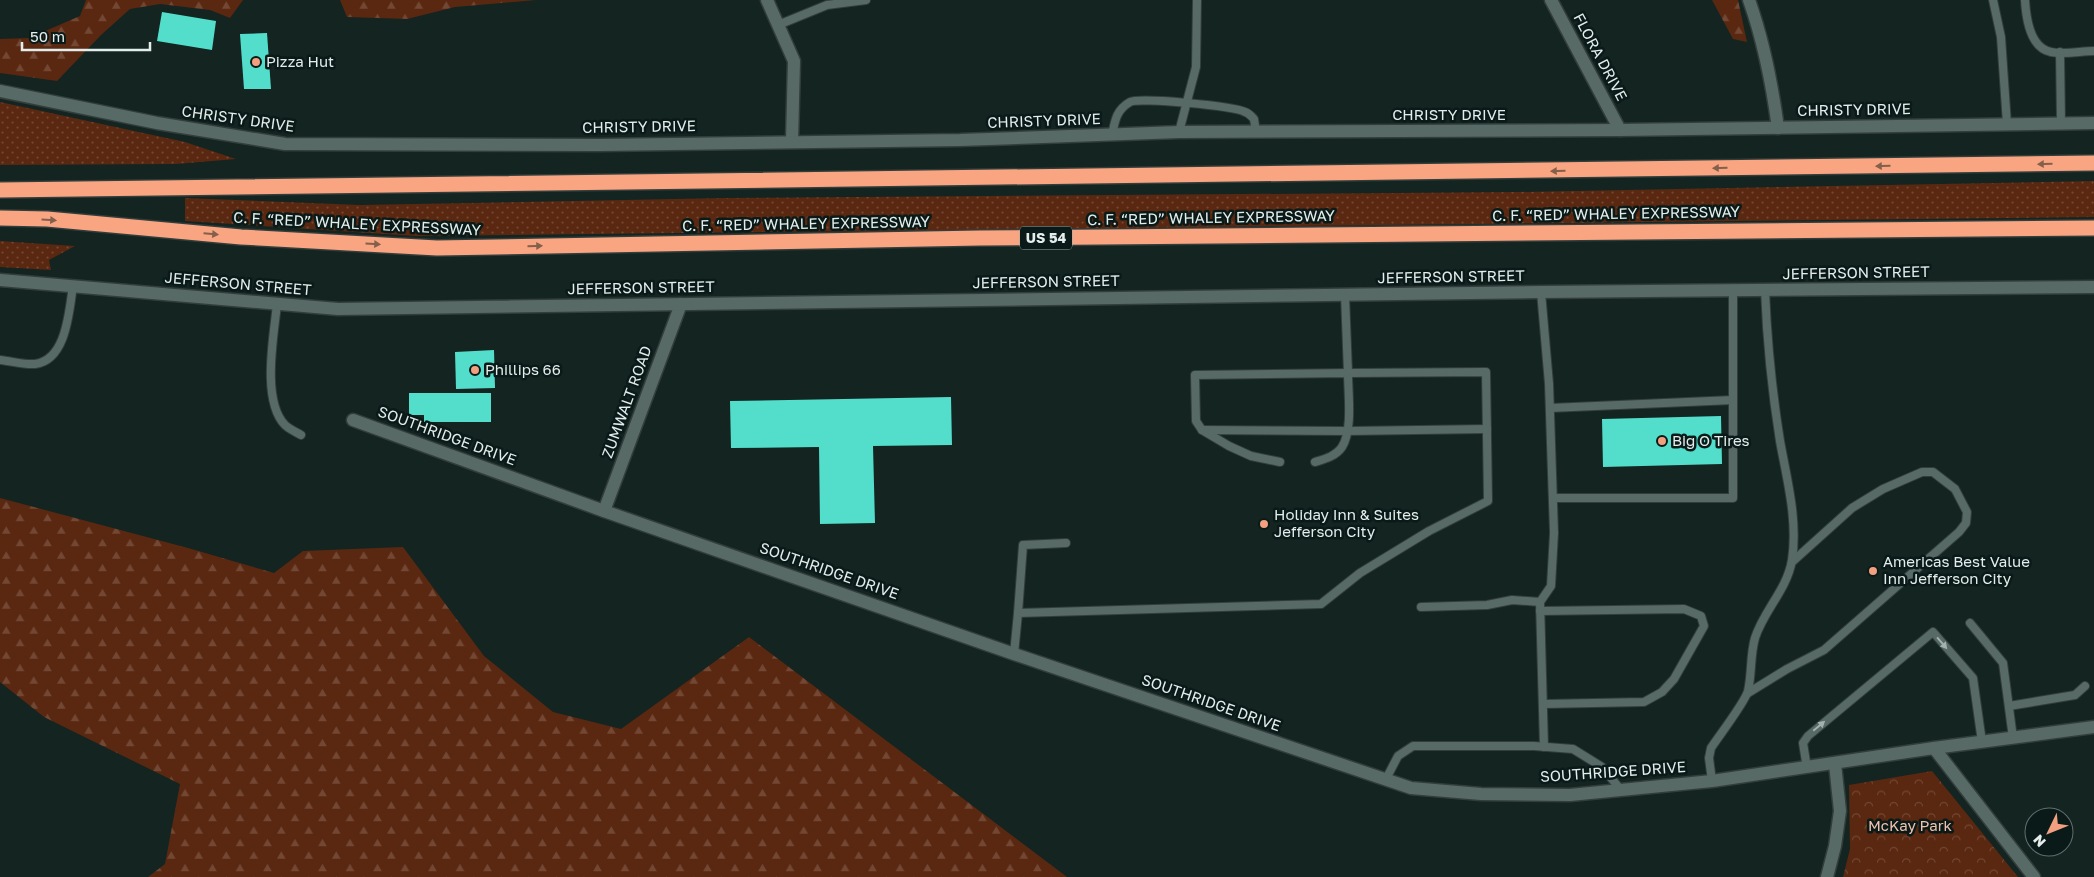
<svg xmlns="http://www.w3.org/2000/svg" width="2094" height="877" viewBox="0 0 2094 877" font-family="'Golos Text',sans-serif">
  <style>
    .grass { fill: url(#grass-dots) }
    .forest { fill: url(#forest-firs) }
    .park { fill: url(#park-crowns) }
    .building { fill: #52decb }
    .lines { fill: none; stroke-linecap: round; stroke-linejoin: round }
    .lane-casing { stroke: #333e3c; stroke-width: 10 }
    .street-casing { stroke: #333e3c; stroke-width: 15 }
    .secondary-casing { stroke: #333e3c; stroke-width: 15 }
    .highway-casing { stroke: #333e3c; stroke-width: 18 }
    .lane { stroke: #576a66; stroke-width: 8 }
    .street { stroke: #576a66; stroke-width: 12 }
    .secondary { stroke: #576a66; stroke-width: 12 }
    .highway { stroke: #faa581; stroke-width: 15 }
    .oneway { fill: #82604c }
    .oneway2 { fill: #a4b2af }
    .poi-dot { fill: #f2a07f; stroke: #0a1a18; stroke-width: 2 }
    .labels { text-anchor: middle; stroke-width: 5; stroke-linejoin: round; paint-order: stroke }
    .shield { fill: #0a1a18; stroke: #a2aeac; stroke-width: 1 }
    .shield-label { font-size: 14px; font-weight: bold; fill: #e3edeb }
    .street-label { font-size: 15px; fill: #e3edeb; stroke: #0a1a18 }
    .poi-label { font-size: 15px; fill: #e3edeb; stroke: #0a1a18; text-anchor: start }
    .park-label { font-size: 15px; fill: #f0c1ad; stroke: #0a1a18 }
  </style>
  <defs>
    <pattern id="grass-dots" width="8" height="8" patternUnits="userSpaceOnUse" patternTransform="scale(1.25)"><rect width="8" height="8" fill="#5a2710"/><path d="M2 2h.1M6 6h.1" fill="none" stroke="#724733" stroke-width="1.8" stroke-linecap="round"/></pattern>
    <pattern id="forest-firs" width="22" height="20" patternUnits="userSpaceOnUse" patternTransform="scale(1.25)"><rect width="22" height="20" fill="#5a2710"/><path d="M5 1l3.5 6h-7zM16 11l3.5 6h-7z" fill="#724733"/></pattern>
    <pattern id="park-crowns" width="20" height="18" patternUnits="userSpaceOnUse" patternTransform="scale(1.25)"><rect width="20" height="18" fill="#5a2710"/><path d="M2 6a3 3 0 1 1 6 0M12 15a3 3 0 1 1 6 0" fill="none" stroke="#724733"/></pattern>
  </defs>
  <rect width="100%" height="100%" fill="#132421"/>
  <g class="grass">
    <polygon points="0,102 185,142 236,159 176,164 0,165"/>
    <polygon points="2094,181 2094,217 416,236 185,221 185,198 360,205 726,198 1518,192"/>
    <polygon points="0,241 75,246 49,260 51,270 0,267"/>
  </g>
  <g class="forest">
    <polygon points="86,0 243,0 230,18 210,10 160,4 130,9 101,35 57,81 0,73 0,39 29,38 80,16"/>
    <polygon points="340,0 536,0 455,7 407,19 347,17"/>
    <polygon points="1712,0 1738,0 1747,42 1733,39"/>
    <polygon points="0,498 188,548 274,573 303,551 403,547 484,656 553,712 621,729 749,637 1067,877 148,877 165,864 180,784 44,717 0,682"/>
  </g>
  <polygon class="park" points="1932,771 2018,877 1843,877 1850,849 1849,785"/>
  <g class="building">
    <polygon points="162,12 216,21 212,50 157,41"/>
    <polygon points="267,33 271,89 244,89 240,34"/>
    <polygon points="494,350 495,388 456,389 455,352"/>
    <polygon points="409,393 491,393 491,422 424,422 424,415 409,415"/>
    <polygon points="951,397 952,445 873,446 875,523 820,524 819,447 731,448 730,401"/>
    <polygon points="1721,416 1722,464 1603,467 1602,419"/>
  </g>
  <g class="lines">
    <defs>
      <g id="lane">
        <polyline points="1993,0 2001,37 2007,124"/>
        <path d="M2025,0C2026,17 2030,48 2051,52C2064,55 2081,51 2094,51"/>
        <polyline points="778,25 827,5 866,0"/>
        <polyline points="2060,52 2061,124"/>
        <polyline points="1179,132 1196,67 1197,0"/>
        <path d="M1112,135C1115,121 1116,110 1130,102C1139,97 1234,106 1245,112C1249,113 1252,117 1254,119L1256,132"/>
        <path d="M277,304C274,335 261,400 285,425C289,429 296,432 301,435"/>
        <path d="M0,360C11,361 24,365 35,364C67,360 69,310 73,286"/>
        <polyline points="1550,408 1733,400"/>
        <polyline points="1202,430 1348,431 1487,429"/>
        <path d="M1280,462L1251,456L1229,446L1202,430L1196,421L1195,375L1348,373C1348,394 1353,430 1342,447C1336,456 1325,459 1315,462"/>
        <polyline points="1553,498 1733,498 1733,291"/>
        <polyline points="1540,602 1551,586 1554,533 1549,384 1541,292"/>
        <polyline points="1421,607 1487,605 1512,600 1540,602 1544,747"/>
        <polyline points="1540,611 1684,609 1701,616 1704,626 1674,679 1662,692 1644,702 1543,704"/>
        <polyline points="1018,613 1023,545 1066,543"/>
        <polyline points="1970,623 2003,663 2013,738"/>
        <polyline points="1014,654 1018,613 1321,604 1360,573 1429,531 1488,501 1486,372 1348,373 1345,295"/>
        <polyline points="1748,693 1787,669 1824,650 1959,532 1966,523 1967,512 1955,489 1933,472 1922,472 1883,489 1852,508 1792,562"/>
        <polyline points="2009,706 2075,695 2085,686"/>
        <polyline points="1807,768 1803,743 1808,736 1933,632 1973,678 1982,742"/>
        <polyline points="1386,779 1398,756 1413,746 1534,746 1573,749 1602,767 1621,790"/>
        <path d="M1712,781L1709,758L1711,748C1719,736 1745,702 1748,691C1752,674 1750,655 1755,638C1764,610 1787,590 1792,560C1798,520 1787,480 1780,441C1772,391 1767,341 1765,290"/>
      </g>
      <g id="street">
        <polyline points="767,0 794,61 792,141"/>
        <polyline points="1551,0 1620,130"/>
        <path d="M1749,0C1764,42 1772,84 1778,128"/>
        <polyline points="353,420 604,511 1014,654 1411,788 1481,794 1570,795 1712,781 1934,748 2094,727"/>
        <polyline points="604,511 681,304"/>
        <polyline points="1934,748 2034,877"/>
        <polyline points="1827,877 1835,846 1840,811 1835,764"/>
      </g>
      <g id="secondary">
        <polyline points="0,91 157,123 285,144 600,145 960,140 1179,132 1620,130 2094,123"/>
        <polyline points="0,280 338,309 1541,292 2094,287"/>
      </g>
      <g id="highway">
        <polyline points="0,190 2094,163"/>
        <polyline points="0,218 47,219 241,237 437,248 980,238 2094,228"/>
      </g>
    </defs>
    <use href="#lane" class="lane-casing"/>
    <use href="#street" class="street-casing"/>
    <use href="#secondary" class="secondary-casing"/>
    <use href="#highway" class="highway-casing"/>
    <use href="#lane" class="lane"/>
    <use href="#street" class="street"/>
    <use href="#secondary" class="secondary"/>
    <use href="#highway" class="highway"/>
  </g>
  <defs><path id="oneway-solid" d="M-6-.8H1V-3.2L6.5 0L1 3.2V.8H-6Z" transform="scale(1.25)"/></defs>
  <g class="oneway">
    <use href="#oneway-solid" transform="translate(2045 164) rotate(179)"/>
    <use href="#oneway-solid" transform="translate(1883 166) rotate(179)"/>
    <use href="#oneway-solid" transform="translate(1720 168) rotate(179)"/>
    <use href="#oneway-solid" transform="translate(1558 171) rotate(179)"/>
    <use href="#oneway-solid" transform="translate(49 220) rotate(4)"/>
    <use href="#oneway-solid" transform="translate(211 234) rotate(5)"/>
    <use href="#oneway-solid" transform="translate(373 244) rotate(3)"/>
    <use href="#oneway-solid" transform="translate(535 246) rotate(-1)"/>
  </g>
  <g class="oneway2">
    <use href="#oneway-solid" transform="translate(1942 643) rotate(49)"/>
    <use href="#oneway-solid" transform="translate(1819 726) rotate(-40)"/>
  </g>
  <g class="poi-dot">
    <circle cx="256" cy="62" r="5"/>
    <circle cx="475" cy="370" r="5"/>
    <circle cx="1662" cy="441" r="5"/>
    <circle cx="1264" cy="524" r="5"/>
    <circle cx="1873" cy="571" r="5"/>
  </g>
  <g class="labels">
    <rect class="shield" x="1020" y="226.5" width="52" height="23" rx="4"/>
    <g class="shield-label">
      <text x="1046" y="243">US 54</text>
    </g>
    <g class="street-label">
      <text transform="translate(1600 57) rotate(62)" y="5">FLORA DRIVE</text>
      <text transform="translate(1854 110) rotate(-1)" y="5">CHRISTY DRIVE</text>
      <text x="1449" y="120">CHRISTY DRIVE</text>
      <text transform="translate(238 119) rotate(8)" y="5">CHRISTY DRIVE</text>
      <text transform="translate(1044 121) rotate(-2)" y="5">CHRISTY DRIVE</text>
      <text transform="translate(639 127) rotate(-1)" y="5">CHRISTY DRIVE</text>
      <text transform="translate(1616 214) rotate(-1)" y="5">C. F. “RED” WHALEY EXPRESSWAY</text>
      <text transform="translate(1211 218) rotate(-1)" y="5">C. F. “RED” WHALEY EXPRESSWAY</text>
      <text transform="translate(357 224) rotate(3)" y="5">C. F. “RED” WHALEY EXPRESSWAY</text>
      <text transform="translate(806 224) rotate(-1)" y="5">C. F. “RED” WHALEY EXPRESSWAY</text>
      <text transform="translate(1856 273) rotate(-1)" y="5">JEFFERSON STREET</text>
      <text transform="translate(1451 277) rotate(-1)" y="5">JEFFERSON STREET</text>
      <text transform="translate(1046 282) rotate(-1)" y="5">JEFFERSON STREET</text>
      <text transform="translate(238 284) rotate(5)" y="5">JEFFERSON STREET</text>
      <text transform="translate(641 288) rotate(-1)" y="5">JEFFERSON STREET</text>
      <text transform="translate(627 402) rotate(-70)" y="5">ZUMWALT ROAD</text>
      <text transform="translate(447 436) rotate(20)" y="5">SOUTHRIDGE DRIVE</text>
      <text transform="translate(829 571) rotate(19)" y="5">SOUTHRIDGE DRIVE</text>
      <text transform="translate(1211 703) rotate(19)" y="5">SOUTHRIDGE DRIVE</text>
      <text transform="translate(1613 772) rotate(-4)" y="5">SOUTHRIDGE DRIVE</text>
    </g>
    <g class="poi-label">
      <text x="266" y="67">Pizza Hut</text>
      <text x="485" y="375">Phillips 66</text>
      <text x="1672" y="446">Big O Tires</text>
      <text x="1274" y="520">Holiday Inn &amp; Suites<tspan x="1274" dy="17">Jefferson City</tspan></text>
      <text x="1883" y="567">Americas Best Value<tspan x="1883" dy="17">Inn Jefferson City</tspan></text>
    </g>
    <g class="park-label">
      <text x="1910" y="831">McKay Park</text>
    </g>
  </g>
  <g transform="translate(2049 832) rotate(227)"><circle r="24" fill="#0a1a18" stroke="#616e6c"/>
  <path d="M0-4L9 19L0 12L-9 19Z" fill="#f2a07f"/>
  <text y="-8" font-size="14" font-weight="bold" text-anchor="middle" fill="#e3edeb">N</text>
  </g>
  <path d="M22 42v8h128v-8" fill="none" stroke="#e3edeb" stroke-width="2.5"/>
  <text x="30" y="42" font-size="15" fill="#e3edeb" stroke="#0a1a18" stroke-width="4" paint-order="stroke">50 m</text>
</svg>
